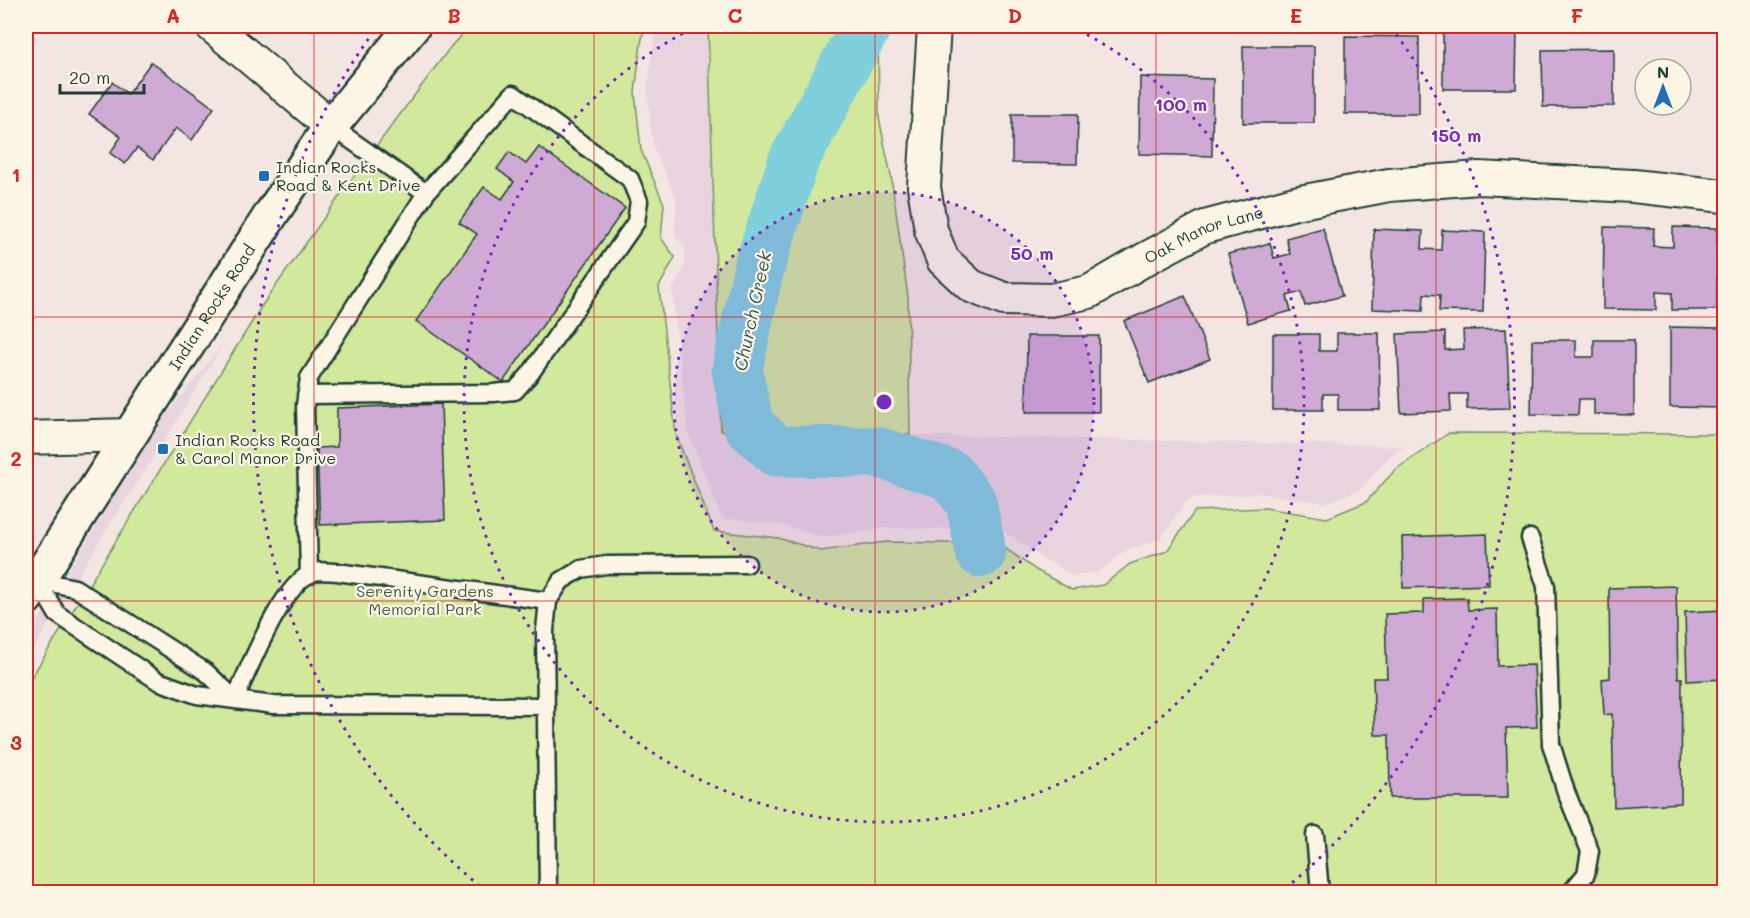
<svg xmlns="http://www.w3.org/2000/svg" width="1750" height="918" viewBox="0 0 1750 918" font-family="Mali,sans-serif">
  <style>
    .built { fill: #e8d4de }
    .green { fill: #d1e89d; stroke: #789268; stroke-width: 1.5 }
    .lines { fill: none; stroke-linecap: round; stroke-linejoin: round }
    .river { stroke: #80cfdc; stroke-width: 51 }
    .building { fill: #ceaad4; stroke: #1f3d34; stroke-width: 1.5 }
    .lane-casing { stroke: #1f3d34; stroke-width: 21 }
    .street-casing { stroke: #1f3d34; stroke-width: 36 }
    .secondary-casing { stroke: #1f3d34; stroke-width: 38 }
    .lane { stroke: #fcf5e5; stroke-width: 16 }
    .street { stroke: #fcf5e5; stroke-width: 32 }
    .secondary { stroke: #fcf5e5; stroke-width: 33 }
    .grid { fill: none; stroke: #d62828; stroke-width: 1.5; stroke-opacity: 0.55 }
    .ring { fill: none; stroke: #7b2cbf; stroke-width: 3; stroke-dasharray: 3 6 }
    .poi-dot { fill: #1f6fb2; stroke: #fcf5e5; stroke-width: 2 }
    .labels { text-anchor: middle; stroke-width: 4.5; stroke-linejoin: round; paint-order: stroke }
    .poi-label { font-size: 16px; fill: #1f3d34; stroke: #fcf5e5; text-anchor: start }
    .street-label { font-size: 16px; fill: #1f3d34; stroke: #fcf5e5 }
    .park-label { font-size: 16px; fill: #435f49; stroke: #fcf5e5 }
    .water-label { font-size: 18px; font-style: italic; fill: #325a56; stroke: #fcf5e5 }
    .centre { fill: #7b2cbf; stroke: #fcf5e5; stroke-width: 3 }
    .ring-label { font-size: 18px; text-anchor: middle; font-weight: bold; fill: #7b2cbf; stroke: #fcf5e5; stroke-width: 4.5; stroke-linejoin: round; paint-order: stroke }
    .neatline { fill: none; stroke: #d62828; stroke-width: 2 }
    .grid-label { font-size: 20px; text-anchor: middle; font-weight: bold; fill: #d62828 }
  </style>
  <rect width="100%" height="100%" fill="#f3e6e2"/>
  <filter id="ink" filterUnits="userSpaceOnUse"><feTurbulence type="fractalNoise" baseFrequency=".0167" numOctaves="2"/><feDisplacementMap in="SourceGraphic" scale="12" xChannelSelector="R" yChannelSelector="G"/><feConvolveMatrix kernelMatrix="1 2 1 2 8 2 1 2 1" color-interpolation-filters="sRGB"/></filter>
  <g filter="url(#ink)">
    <g class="built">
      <polygon points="658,26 708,26 721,431 1405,446 1388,458 1360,490 1325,503 1264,494 1195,497 1185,503 1160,539 1126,550 1098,572 1074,576 1042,558 1005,532 999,530 886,528 823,537 779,524 722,518 688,432 672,291 685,265 685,248 674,234 677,206 676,198 653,146 647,93 653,46"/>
      <polygon points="224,343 176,422 102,537 26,662 26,640 143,450 163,419"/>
    </g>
    <g class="green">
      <polygon points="470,26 645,26 641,43 635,93 641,150 664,204 661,238 675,257 659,287 676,435 714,531 778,538 821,551 886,542 999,544 1036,570 1072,590 1103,585 1130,564 1167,551 1195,511 1265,508 1327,518 1366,502 1395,470 1449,433 1724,434 1724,892 26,892 26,686 263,304 351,180 452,45"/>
      <polygon points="708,26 878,26 879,118 891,176 908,297 910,435 721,431"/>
    </g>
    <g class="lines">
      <polyline class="river" points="866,26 794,160 758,271 737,370 749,426 777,451 877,452 950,475 971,502 981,552"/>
    </g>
    <g class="building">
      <polygon points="1443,29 1517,30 1516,89 1443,89"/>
      <polygon points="1345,36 1419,37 1419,114 1345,114"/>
      <rect x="1243" y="46" width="71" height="77"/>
      <polygon points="1614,49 1614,106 1543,107 1542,50"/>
      <polygon points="151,62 214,108 192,140 176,128 153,160 137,148 125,164 110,153 121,137 89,114 112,82 128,94"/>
      <polygon points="1140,77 1213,79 1212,156 1139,154"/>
      <polygon points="1012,114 1078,114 1077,164 1012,163"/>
      <polygon points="539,147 625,208 503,382 416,321 477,234 459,222 484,187 502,199 514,182 497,169 509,152 526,164"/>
      <polygon points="1604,227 1654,228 1653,246 1673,247 1673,227 1717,228 1717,310 1672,310 1672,293 1656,292 1656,310 1603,309"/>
      <polygon points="1323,228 1342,296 1305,306 1301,292 1287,296 1291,311 1248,323 1228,254 1270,243 1274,258 1290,254 1286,238"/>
      <polygon points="1374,229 1423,231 1422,249 1441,250 1442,230 1485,232 1483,312 1439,311 1440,295 1424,294 1423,311 1372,309"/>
      <polygon points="1185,296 1210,359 1149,383 1124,321"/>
      <polygon points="1670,327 1724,328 1724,408 1670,407"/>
      <polygon points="1506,329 1510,408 1467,409 1467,394 1450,394 1451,411 1401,413 1397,334 1445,332 1445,350 1464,349 1463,330"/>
      <polygon points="1337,333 1379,333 1380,410 1338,410 1338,394 1323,394 1323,410 1273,410 1273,334 1319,334 1319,351 1337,351"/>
      <polygon points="1027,336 1099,336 1099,412 1026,412"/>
      <polygon points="1532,340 1576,340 1576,357 1594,357 1594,340 1634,340 1634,415 1594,414 1594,399 1579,399 1578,415 1531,414"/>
      <polygon points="441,404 445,520 320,525 317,448 337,447 337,408"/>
      <polygon points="1487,534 1489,585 1403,588 1402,537"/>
      <polygon points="1676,586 1678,678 1682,678 1681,803 1614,807 1612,714 1604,715 1602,679 1610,678 1609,588"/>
      <polygon points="1467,598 1468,610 1497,609 1498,666 1534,665 1537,727 1506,728 1508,798 1390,798 1389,735 1375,735 1373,678 1387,678 1385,614 1424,613 1424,599"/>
      <polygon points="1724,610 1724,679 1687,681 1685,612"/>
    </g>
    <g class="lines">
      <defs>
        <g id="lane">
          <polyline points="331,126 426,193"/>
          <polyline points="306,395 493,393 515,391 530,374 636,222 639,201 630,179 513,94 426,193 309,378 305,405 309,575"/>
          <polyline points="1530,538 1546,586 1551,744 1566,792 1590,851 1586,874 1571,892"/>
          <polyline points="37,580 57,614 158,681 197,695 274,705 546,706"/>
          <polyline points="37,580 75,588 206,672 235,699"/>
          <path d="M235,699C249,669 283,581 314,572C320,570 331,572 337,572L548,601"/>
          <polyline points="1315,835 1320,892"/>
          <polyline points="548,892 545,630 548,601 561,581 581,569 606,565 747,564"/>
        </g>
        <g id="street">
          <polyline points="212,26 331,126"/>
          <path id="s1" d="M934,26L924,187L931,230L943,260L971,286L1004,299L1051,300L1089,292L1147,258L1205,227L1295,203L1389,185L1479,178L1633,186L1724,196"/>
          <polyline points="26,438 129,435"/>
        </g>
        <g id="secondary">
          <path id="s2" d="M26,598L272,213L331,126L413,26"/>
        </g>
      </defs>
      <use href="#lane" class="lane-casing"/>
      <use href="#street" class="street-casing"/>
      <use href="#secondary" class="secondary-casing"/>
      <use href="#lane" class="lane"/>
      <use href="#street" class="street"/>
      <use href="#secondary" class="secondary"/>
    </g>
  </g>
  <path class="grid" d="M314,26V892M594,26V892M875,26V892M1156,26V892M1436,26V892M26,317H1724M26,601H1724"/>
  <circle cx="884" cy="402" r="210" fill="#7b2cbf" fill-opacity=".12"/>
  <g class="ring">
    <circle cx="884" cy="402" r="210"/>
    <path d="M1071 26A420 420 0 1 1 697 26"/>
    <path d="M487 892A631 631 0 0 1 377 27M1391 27A631 631 0 0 1 1281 892"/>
  </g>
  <g class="poi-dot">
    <rect x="258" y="170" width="12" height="12" rx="3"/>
    <rect x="157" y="443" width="12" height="12" rx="3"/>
  </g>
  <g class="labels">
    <g class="poi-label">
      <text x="276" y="173">Indian Rocks<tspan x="276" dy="18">Road &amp; Kent Drive</tspan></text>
      <text x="175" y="446">Indian Rocks Road<tspan x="175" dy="18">&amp; Carol Manor Drive</tspan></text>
    </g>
    <g class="street-label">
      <text dy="6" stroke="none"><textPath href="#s1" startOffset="526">Oak Manor Lane</textPath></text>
      <text dy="6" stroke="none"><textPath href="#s2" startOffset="345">Indian Rocks Road</textPath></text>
    </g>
    <g class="park-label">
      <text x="425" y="597">Serenity Gardens<tspan x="425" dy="18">Memorial Park</tspan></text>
    </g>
    <g class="water-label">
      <text transform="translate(753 311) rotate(-78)" y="6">Church Creek</text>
    </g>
  </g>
  <circle cx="884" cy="402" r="9" class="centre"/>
  <g class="ring-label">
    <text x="1181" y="111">100 m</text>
    <text x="1456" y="142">150 m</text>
    <text x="1032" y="260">50 m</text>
  </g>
  <rect width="1750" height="918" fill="none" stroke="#fcf5e5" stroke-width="66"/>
  <g transform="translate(1663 87)"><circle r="28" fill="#fcf5e5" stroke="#a4ab9e" stroke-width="1.5"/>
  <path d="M0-4.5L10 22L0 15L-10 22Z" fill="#1f6fb2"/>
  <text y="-9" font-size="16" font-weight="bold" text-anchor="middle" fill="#1f3d34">N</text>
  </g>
  <path d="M60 84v9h84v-9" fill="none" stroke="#1f3d34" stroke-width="3"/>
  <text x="69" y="84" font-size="18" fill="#1f3d34" stroke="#fcf5e5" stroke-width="4.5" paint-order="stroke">20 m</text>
  <rect x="33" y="33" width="1684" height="852" class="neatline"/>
  <g class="grid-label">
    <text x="173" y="23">A</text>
    <text x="454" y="23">B</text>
    <text x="735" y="23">C</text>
    <text x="1015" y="23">D</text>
    <text x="1296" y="23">E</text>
    <text x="1577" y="23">F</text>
    <text x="16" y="182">1</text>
    <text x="16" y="466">2</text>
    <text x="16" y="750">3</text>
  </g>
</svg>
